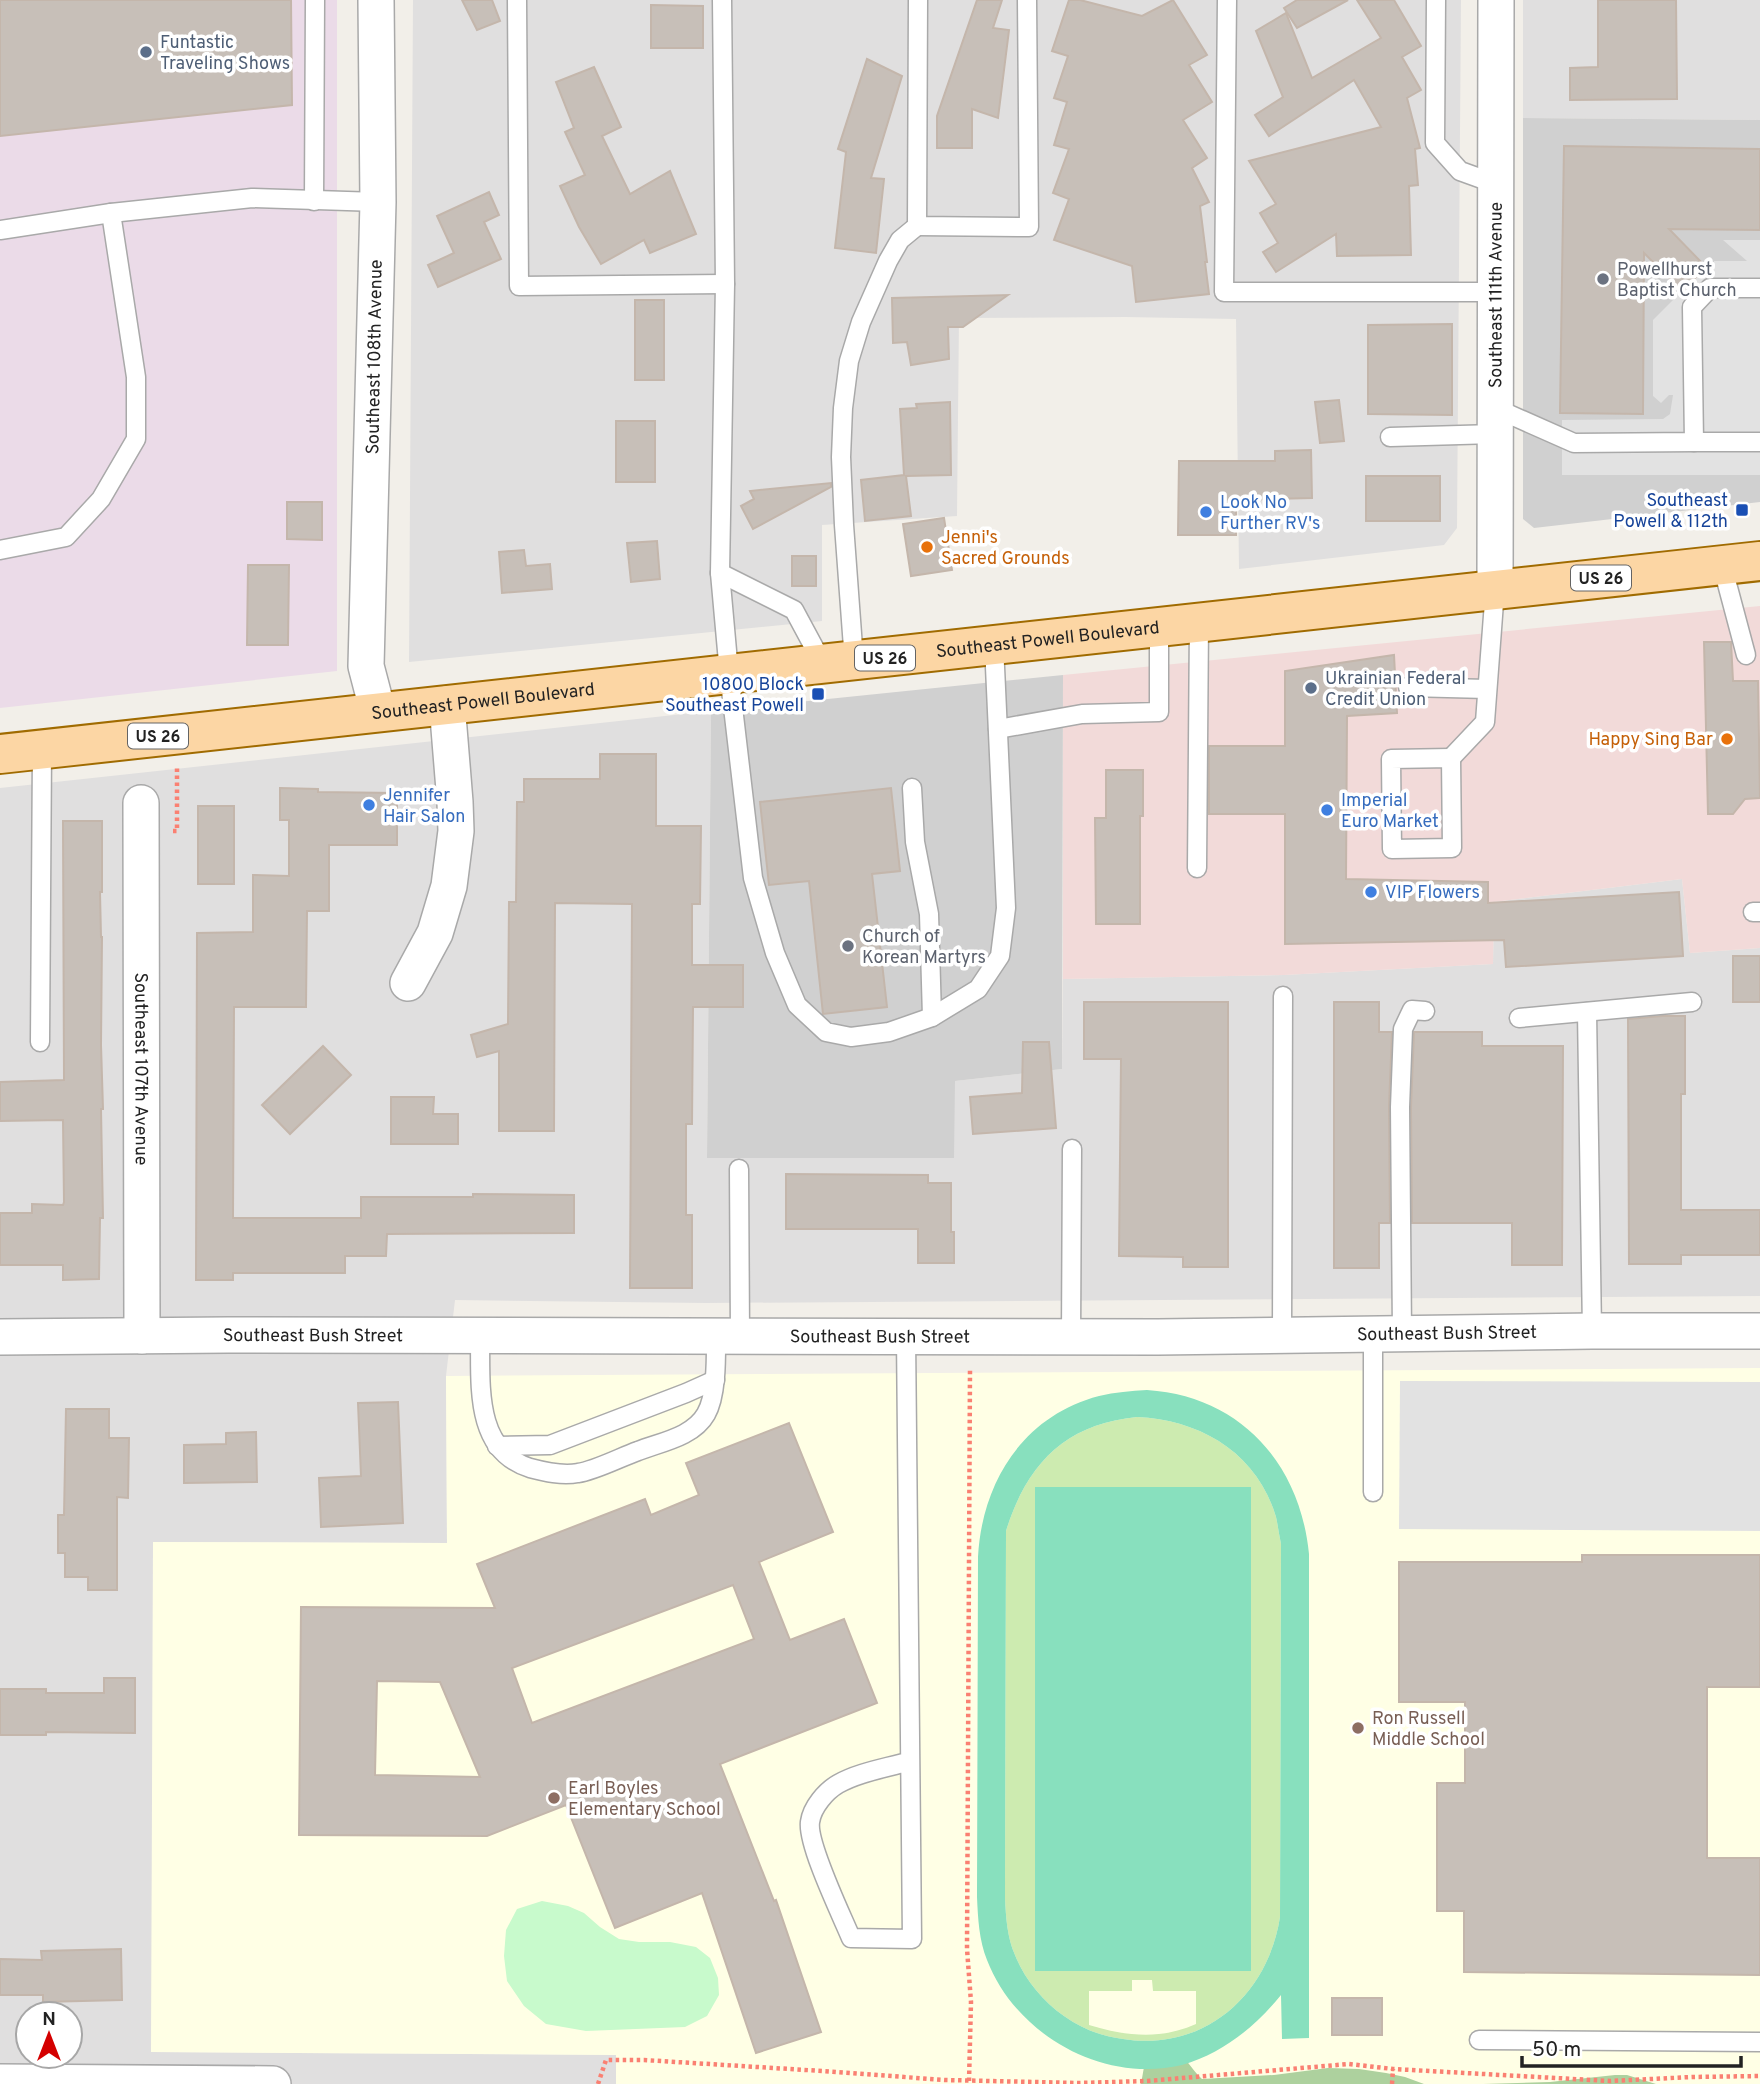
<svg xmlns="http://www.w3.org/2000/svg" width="1760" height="2084" viewBox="0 0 1760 2084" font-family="Overpass,sans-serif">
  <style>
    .residential { fill: #e0dfdf; fill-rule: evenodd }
    .commercial { fill: #f2dad9 }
    .industrial { fill: #ebdbe8 }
    .education { fill: #ffffe5 }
    .religious { fill: #d0d0d0 }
    .grass { fill: #cdebb0; fill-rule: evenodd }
    .forest { fill: #add19e }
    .park { fill: #c8facc }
    .pitch { fill: #88e0be; fill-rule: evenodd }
    .parking { fill: #e2e2e2 }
    .building { fill: #c7bfb8; stroke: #c4b6ab; stroke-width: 2; fill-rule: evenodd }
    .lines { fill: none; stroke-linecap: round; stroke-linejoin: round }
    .service-casing { stroke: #a9a9a9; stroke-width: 21 }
    .minor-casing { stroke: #a9a9a9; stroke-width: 38 }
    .primary-casing { stroke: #a06b00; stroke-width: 42 }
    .path { stroke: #fa8072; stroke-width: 4.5; stroke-dasharray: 3.5 3.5; stroke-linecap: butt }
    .service { stroke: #fff; stroke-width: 18 }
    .minor { stroke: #fff; stroke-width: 35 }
    .primary { stroke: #fcd6a4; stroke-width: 38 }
    .service-dot { fill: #5c6f8a; stroke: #fff; stroke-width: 2.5 }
    .worship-dot { fill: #6b7280; stroke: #fff; stroke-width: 2.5 }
    .transit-dot { fill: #1a4fb4; stroke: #fff; stroke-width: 2.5 }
    .shop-dot { fill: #3f7fe0; stroke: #fff; stroke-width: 2.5 }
    .food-dot { fill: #e8710a; stroke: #fff; stroke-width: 2.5 }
    .education-dot { fill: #8d6e63; stroke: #fff; stroke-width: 2.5 }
    .labels { text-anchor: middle; stroke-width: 7; stroke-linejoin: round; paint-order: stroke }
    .shield { fill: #fff; stroke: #646464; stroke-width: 2 }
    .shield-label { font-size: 16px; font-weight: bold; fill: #222 }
    .service-label { font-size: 18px; fill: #4e5e75; stroke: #fff; text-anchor: start }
    .worship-label { font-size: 18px; fill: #5b616d; stroke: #fff; text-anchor: start }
    .street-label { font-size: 18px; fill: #222; stroke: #fff }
    .transit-label { font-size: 18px; fill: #164399; stroke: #fff; text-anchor: end }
    .shop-label { font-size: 18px; fill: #366cbe; stroke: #fff; text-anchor: start }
    .food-label { font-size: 18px; fill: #c56008; stroke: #fff; text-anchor: start }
    .education-label { font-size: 18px; fill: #785e54; stroke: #fff; text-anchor: start }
  </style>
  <rect width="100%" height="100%" fill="#f2efe9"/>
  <g class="residential">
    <polygon points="413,0 1461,0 1457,528 1444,545 1239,569 1236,319 1125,317 959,318 957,516 822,525 822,621 409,662"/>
    <polygon points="1523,0 1760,0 1760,120 1523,118"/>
    <path d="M711,711L707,1158L955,1081L1062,1069L1063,979L1284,975L1493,964L1494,902L1682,879L1690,953L1760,948V1296L706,1303L455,1300L446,1376L447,1543L153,1542L152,2052L616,2055V2084H0V788ZM28,2014H70V2056H28Z"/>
  </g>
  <polygon class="commercial" points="1760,606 1760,948 1690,953 1682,879 1494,902 1493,964 1284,975 1063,979 1063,675"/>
  <polygon class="industrial" points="0,0 337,0 337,671 0,708"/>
  <polygon class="education" points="1760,1368 1760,2084 616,2084 616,2055 151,2052 153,1542 447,1543 446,1376"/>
  <g class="religious">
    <polygon points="1523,118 1760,120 1760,502 1534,528 1523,519"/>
    <polygon points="1063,675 1062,1069 955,1081 954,1158 707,1158 711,711"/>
  </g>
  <path class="grass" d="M1137,1417C1201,1420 1257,1453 1276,1517C1278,1526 1279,1535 1281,1544L1280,1917C1268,1995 1204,2052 1123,2039C1101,2036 1082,2029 1064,2016C1043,2001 1025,1980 1015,1955C1007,1937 1006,1917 1005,1898L1006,1531C1027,1464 1065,1424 1137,1417ZM1132,1980H1152L1153,1991H1196V2024C1161,2040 1125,2036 1089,2025V1991H1132Z"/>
  <g class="forest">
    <path d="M1183,2057C1190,2064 1194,2072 1202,2079L1274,2075L1328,2068L1359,2069L1386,2073L1405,2077L1424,2084H1141L1144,2067Z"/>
    <polygon points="1615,2075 1627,2075 1656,2084 1483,2084 1550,2082"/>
  </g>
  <polygon class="park" points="542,1901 568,1906 584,1913 600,1927 619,1939 639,1942 670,1942 696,1947 710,1958 718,1978 719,1995 707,2016 685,2027 586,2031 546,2024 524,2006 507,1981 504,1956 506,1930 517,1909"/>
  <g class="pitch">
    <path d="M1147,1390C1240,1396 1300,1463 1309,1554V2038L1282,2039L1281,1995C1255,2027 1223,2053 1182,2065C1103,2084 1016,2035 987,1960C979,1940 978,1919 977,1897L978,1557C982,1482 1023,1416 1099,1396C1115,1392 1131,1391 1147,1390ZM1137,1417C1201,1420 1257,1453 1276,1517C1278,1526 1279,1535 1281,1544L1280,1917C1268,1995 1204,2052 1123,2039C1101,2036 1082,2029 1064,2016C1043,2001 1025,1980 1015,1955C1007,1937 1006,1917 1005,1898L1006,1531C1027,1464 1065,1424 1137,1417Z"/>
    <rect x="1035" y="1487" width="216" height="484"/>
  </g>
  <g class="parking">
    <polygon points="1723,240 1760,240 1760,475 1562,475 1562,420 1663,419 1670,414 1673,395 1669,395 1661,403 1653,396 1653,320 1707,266 1714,266 1714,261 1747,261"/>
    <polygon points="1400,1381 1760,1382 1760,1531 1399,1529"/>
  </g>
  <g class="building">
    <polygon points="0,0 291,0 292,105 0,136"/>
    <polygon points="462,0 492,0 500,21 477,30"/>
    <polygon points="977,0 1002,0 993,28 1009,30 998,118 972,109 972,148 937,148 937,116"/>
    <polygon points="1069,0 1080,0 1142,16 1173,0 1207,55 1189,65 1212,102 1183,120 1207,158 1192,168 1209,202 1200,206 1207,262 1205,262 1209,294 1136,302 1132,266 1054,240 1069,199 1053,193 1069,149 1054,145 1067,102 1054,98 1068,56 1052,51"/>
    <polygon points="1297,0 1348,0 1297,28 1284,8"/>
    <polygon points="1357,0 1394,0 1421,46 1402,57 1421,90 1407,98 1420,148 1415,149 1418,185 1409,186 1411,255 1337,256 1336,234 1276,272 1263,252 1278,243 1260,213 1276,204 1249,161 1381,127 1354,80 1269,136 1255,115 1283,97 1256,31 1286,13 1312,78 1381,38"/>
    <polygon points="1598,0 1676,0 1677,99 1570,100 1570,68 1598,67"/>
    <polygon points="651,5 703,6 703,48 651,48"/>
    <polygon points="867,59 902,76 871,178 884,179 876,253 835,248 846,152 838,149"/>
    <polygon points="594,67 621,127 602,136 630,194 670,171 696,234 650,253 644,240 601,264 579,227 560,186 585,175 565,132 574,128 556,82"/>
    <polygon points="1564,146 1760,149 1760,230 1669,229 1706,267 1682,291 1644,253 1643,414 1560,413"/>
    <polygon points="489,192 499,215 484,222 501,259 438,287 428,265 454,253 437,216"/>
    <polygon points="1008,295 963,327 948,327 949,359 911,365 907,342 893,343 892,298"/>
    <rect x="635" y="300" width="29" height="80"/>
    <polygon points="1452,324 1452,415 1368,414 1368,325"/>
    <polygon points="1339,400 1344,441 1320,443 1315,402"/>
    <polygon points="950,402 951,475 906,476 911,516 865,521 861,480 904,475 900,409 917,408 916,404"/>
    <rect x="616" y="421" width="39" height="61"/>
    <polygon points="1311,450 1312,498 1236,500 1236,535 1178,535 1179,461 1275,461 1275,451"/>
    <rect x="1366" y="476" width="74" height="45"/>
    <polygon points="831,483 831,487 753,529 741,506 754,499 750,491"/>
    <polygon points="287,502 322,502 322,540 287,539"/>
    <polygon points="944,518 952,570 911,576 903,524"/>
    <polygon points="657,541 660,579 631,582 627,543"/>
    <polygon points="524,550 526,566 550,564 552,589 502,593 499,552"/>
    <rect x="792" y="556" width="24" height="30"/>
    <polygon points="248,565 289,565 288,645 247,645"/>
    <polygon points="1704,642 1731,642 1733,681 1758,681 1760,798 1745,799 1733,814 1708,814"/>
    <polygon points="1394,655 1397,713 1347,716 1346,879 1488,882 1488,903 1679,892 1683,956 1506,967 1504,940 1285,944 1285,814 1209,814 1209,746 1285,746 1285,671"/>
    <polygon points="600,754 656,754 656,826 701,826 700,904 692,904 692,965 743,965 743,1007 693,1007 692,1124 686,1124 686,1215 692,1215 692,1288 630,1288 632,904 555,903 554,1131 499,1131 499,1051 477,1057 471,1035 508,1024 509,902 516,902 517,802 524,802 524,779 600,779"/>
    <polygon points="1106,770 1143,770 1143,816 1140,816 1140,924 1096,924 1095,818 1106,818"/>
    <polygon points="280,788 318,789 318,792 397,793 397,845 329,845 329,911 307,911 306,1007 234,1007 233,1218 361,1218 361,1197 473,1197 473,1194 574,1195 574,1233 387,1234 386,1256 345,1256 345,1273 233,1273 233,1280 196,1280 197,933 253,932 253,875 289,876 289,820 280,820"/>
    <polygon points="891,788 900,871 872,874 887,1007 823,1014 809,881 769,885 760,802"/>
    <rect x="198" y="806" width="36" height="78"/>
    <polygon points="63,821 102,821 102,892 100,892 101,937 102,937 101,1045 103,1109 101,1109 103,1218 100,1218 99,1279 63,1280 63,1265 0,1265 0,1213 32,1213 32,1204 63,1205 64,1202 63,1120 0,1121 0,1082 64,1080"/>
    <rect x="1733" y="956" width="27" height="46"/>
    <polygon points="1084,1002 1228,1002 1228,1267 1183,1267 1183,1257 1119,1256 1121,1059 1084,1059"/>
    <polygon points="1334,1002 1379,1002 1379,1032 1392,1032 1389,1107 1390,1223 1379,1223 1379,1268 1334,1268"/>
    <polygon points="1662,1016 1685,1016 1685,1094 1681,1094 1681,1210 1760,1210 1760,1255 1681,1255 1681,1264 1629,1264 1628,1019"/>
    <polygon points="1414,1032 1482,1032 1482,1046 1563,1046 1562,1265 1512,1265 1512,1223 1412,1223 1411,1107"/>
    <polygon points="1023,1042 1049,1042 1056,1128 973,1134 970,1097 1022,1093"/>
    <polygon points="323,1046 351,1075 290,1134 262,1105"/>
    <polygon points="391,1097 434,1097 433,1114 458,1114 458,1144 391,1144"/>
    <polygon points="786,1174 928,1175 928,1183 951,1183 951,1232 954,1232 954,1263 918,1263 918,1229 786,1229"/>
    <polygon points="398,1402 403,1523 321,1527 319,1478 361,1476 358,1403"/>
    <polygon points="66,1409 109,1409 109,1438 129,1438 128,1498 117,1497 117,1590 88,1590 88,1577 65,1577 65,1553 58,1553 58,1515 64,1515"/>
    <path d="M789,1423L833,1532L759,1562L790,1640L844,1619L877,1703L720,1764L774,1901L776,1900L821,2032L756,2053L702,1893L615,1928L566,1805L487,1836L299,1835L301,1607L495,1608L477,1564L645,1499L651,1515L699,1495L686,1463ZM733,1585L754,1639L532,1723L512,1668ZM377,1681L440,1682L480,1777L375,1775Z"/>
    <polygon points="256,1432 257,1482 184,1483 184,1445 226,1444 226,1433"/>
    <polygon points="1582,1555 1760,1555 1760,1687 1707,1687 1707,1858 1760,1858 1760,1975 1464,1972 1464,1911 1437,1911 1437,1783 1465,1783 1465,1702 1399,1702 1399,1562 1582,1562"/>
    <polygon points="104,1678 135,1678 135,1733 46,1732 46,1735 0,1735 0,1689 46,1689 46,1693 104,1693"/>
    <polygon points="121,1949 122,2000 43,2002 43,1995 0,1995 0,1959 42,1960 41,1951"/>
    <rect x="1332" y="1998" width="50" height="37"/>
  </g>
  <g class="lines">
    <defs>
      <g id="service">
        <polyline points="517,0 519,286 725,284"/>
        <polyline points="722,0 725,284 720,573 729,673 753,878 775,953 797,1005 826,1032 851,1037 889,1032 932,1017 978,989 1000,956 1006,908 994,645"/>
        <polyline points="918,0 917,226 1029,227 1027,0"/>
        <polyline points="1227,0 1224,292 1495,292"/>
        <polyline points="1436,0 1435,143 1460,171 1496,184"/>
        <polyline points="314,201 315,0"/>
        <polyline points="0,230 111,213 252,198 378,202"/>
        <polyline points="1495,408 1574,443 1694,442 1692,307 1710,288 1760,288"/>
        <polyline points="1390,437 1495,434"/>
        <polyline points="1694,442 1760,442"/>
        <polyline points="0,550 66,537 101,499 136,439 136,377 111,213"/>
        <polyline points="1722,565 1746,655"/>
        <polyline points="720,573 794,610 823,664"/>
        <polyline points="854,661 844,525 841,457 843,408 849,361 861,322 888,261 900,240 917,226"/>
        <polyline points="1408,687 1487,689"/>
        <polyline points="998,729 1082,714 1159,712 1159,627"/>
        <polygon points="1451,758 1452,848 1392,849 1391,759"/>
        <polyline points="1451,758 1485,722 1495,589"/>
        <polyline points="912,788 915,842 929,914 932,1017"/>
        <polyline points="1197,868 1199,622"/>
        <polyline points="1753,912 1760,912"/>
        <polyline points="1587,1012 1592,1331"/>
        <polyline points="1519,1018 1692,1002"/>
        <polyline points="40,1042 42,749"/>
        <polyline points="739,1169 740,1335"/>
        <polyline points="1402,1334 1400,1107 1403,1029 1412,1010 1425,1011"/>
        <path d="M480,1335C481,1382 473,1450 530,1468C545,1472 562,1476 578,1473C594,1471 621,1457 638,1451C661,1442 693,1437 706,1414C717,1395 716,1356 716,1335"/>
        <polyline points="1373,1335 1373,1492"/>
        <path d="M906,1336L912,1939L851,1938C841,1914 807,1844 810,1822C812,1807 826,1791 838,1784C859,1772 887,1768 910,1761"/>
        <polyline points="1282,1336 1283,996"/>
        <polyline points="1071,1337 1072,1149"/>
        <polyline points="497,1446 550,1445 686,1393 715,1380"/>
        <polyline points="1479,2040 1760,2042"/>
      </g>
      <g id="minor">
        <polyline points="376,0 378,202 366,666 378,712"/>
        <path id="s1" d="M1495,589L1496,0"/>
        <path id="s2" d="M141,803L142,1336"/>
        <polyline points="408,983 435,933 449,886 456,831 455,802 447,704"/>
        <path id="s3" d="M0,1337L228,1335L1158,1337L1592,1331H1760"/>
        <polyline points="0,2082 273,2084"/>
      </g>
      <g id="primary">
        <path id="s4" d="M0,754L1760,561"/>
      </g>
    </defs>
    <use href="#service" class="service-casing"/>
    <use href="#minor" class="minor-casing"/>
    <use href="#primary" class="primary-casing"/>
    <g class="path">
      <polyline points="173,831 177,831 177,767"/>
      <polyline points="969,2081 971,2002 967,1949 970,1369"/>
      <polyline points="598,2084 606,2060 644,2060 822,2071 945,2080 1079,2083 1147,2081 1349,2064 1393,2069 1610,2081 1692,2077 1760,2076"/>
      <polyline points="1392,2084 1393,2069"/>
    </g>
    <use href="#service" class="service"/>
    <use href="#minor" class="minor"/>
    <use href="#primary" class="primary"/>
  </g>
  <g class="service-dot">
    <circle cx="146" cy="52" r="7"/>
    <circle cx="1311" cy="688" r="7"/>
  </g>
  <g class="worship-dot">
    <circle cx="1603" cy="279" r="7"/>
    <circle cx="848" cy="946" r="7"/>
  </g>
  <g class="transit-dot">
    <rect x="1735" y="503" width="14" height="14" rx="3.5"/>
    <rect x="811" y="687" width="14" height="14" rx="3.5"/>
  </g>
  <g class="shop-dot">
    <circle cx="1206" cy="512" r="7"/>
    <circle cx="369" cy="805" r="7"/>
    <circle cx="1327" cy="810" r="7"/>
    <circle cx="1371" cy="892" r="7"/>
  </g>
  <g class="food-dot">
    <circle cx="927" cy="547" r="7"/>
    <circle cx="1727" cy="739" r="7"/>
  </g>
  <g class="education-dot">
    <circle cx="1358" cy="1728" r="7"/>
    <circle cx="554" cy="1798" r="7"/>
  </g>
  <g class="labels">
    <g class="shield">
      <rect x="1571" y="565.5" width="60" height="25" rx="5"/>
      <rect x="855" y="645.5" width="60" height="25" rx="5"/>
      <rect x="128" y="723.5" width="60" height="25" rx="5"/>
    </g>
    <g class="shield-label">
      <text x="1601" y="584">US 26</text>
      <text x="885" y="664">US 26</text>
      <text x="158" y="742">US 26</text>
    </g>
    <g class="service-label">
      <text x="160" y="48">Funtastic<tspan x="160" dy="21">Traveling Shows</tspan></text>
      <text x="1325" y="684">Ukrainian Federal<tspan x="1325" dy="21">Credit Union</tspan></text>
    </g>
    <g class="worship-label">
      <text x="1617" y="275">Powellhurst<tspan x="1617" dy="21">Baptist Church</tspan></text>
      <text x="862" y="942">Church of<tspan x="862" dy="21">Korean Martyrs</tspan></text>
    </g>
    <g class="street-label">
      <text dy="6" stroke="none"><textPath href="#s1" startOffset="294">Southeast 111th Avenue</textPath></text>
      <text transform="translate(374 357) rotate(-89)" y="6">Southeast 108th Avenue</text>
      <text dy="6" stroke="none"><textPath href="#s4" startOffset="1054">Southeast Powell Boulevard</textPath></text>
      <text dy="6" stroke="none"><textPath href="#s4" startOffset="486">Southeast Powell Boulevard</textPath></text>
      <text dy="6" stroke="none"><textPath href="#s2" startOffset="266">Southeast 107th Avenue</textPath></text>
      <text dy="6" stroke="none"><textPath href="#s3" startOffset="1447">Southeast Bush Street</textPath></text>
      <text dy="6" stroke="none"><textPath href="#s3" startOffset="313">Southeast Bush Street</textPath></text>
      <text dy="6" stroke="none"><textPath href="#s3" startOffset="880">Southeast Bush Street</textPath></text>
    </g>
    <g class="transit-label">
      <text x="1728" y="506">Southeast<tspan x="1728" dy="21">Powell &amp; 112th</tspan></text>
      <text x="804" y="690">10800 Block<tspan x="804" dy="21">Southeast Powell</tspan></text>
    </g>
    <g class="shop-label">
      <text x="1220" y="508">Look No<tspan x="1220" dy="21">Further RV's</tspan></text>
      <text x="383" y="801">Jennifer<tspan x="383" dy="21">Hair Salon</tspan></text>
      <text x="1341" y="806">Imperial<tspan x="1341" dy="21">Euro Market</tspan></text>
      <text x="1385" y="898">VIP Flowers</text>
    </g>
    <g class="food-label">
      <text x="941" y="543">Jenni's<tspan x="941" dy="21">Sacred Grounds</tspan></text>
      <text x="1713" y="745" text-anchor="end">Happy Sing Bar</text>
    </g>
    <g class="education-label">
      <text x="1372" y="1724">Ron Russell<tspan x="1372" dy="21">Middle School</tspan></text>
      <text x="568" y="1794">Earl Boyles<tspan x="568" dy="21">Elementary School</tspan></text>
    </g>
  </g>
  <g transform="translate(49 2035)"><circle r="33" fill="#ffffff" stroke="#a7a7a7" stroke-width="2"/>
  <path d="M0-5L12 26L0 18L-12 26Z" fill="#d40000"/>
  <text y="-10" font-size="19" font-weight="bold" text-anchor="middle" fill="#222222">N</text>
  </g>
  <path d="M1522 2056v10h219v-10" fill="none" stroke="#222222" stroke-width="3.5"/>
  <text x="1532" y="2056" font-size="21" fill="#222222" stroke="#ffffff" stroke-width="5" paint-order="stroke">50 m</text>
</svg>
